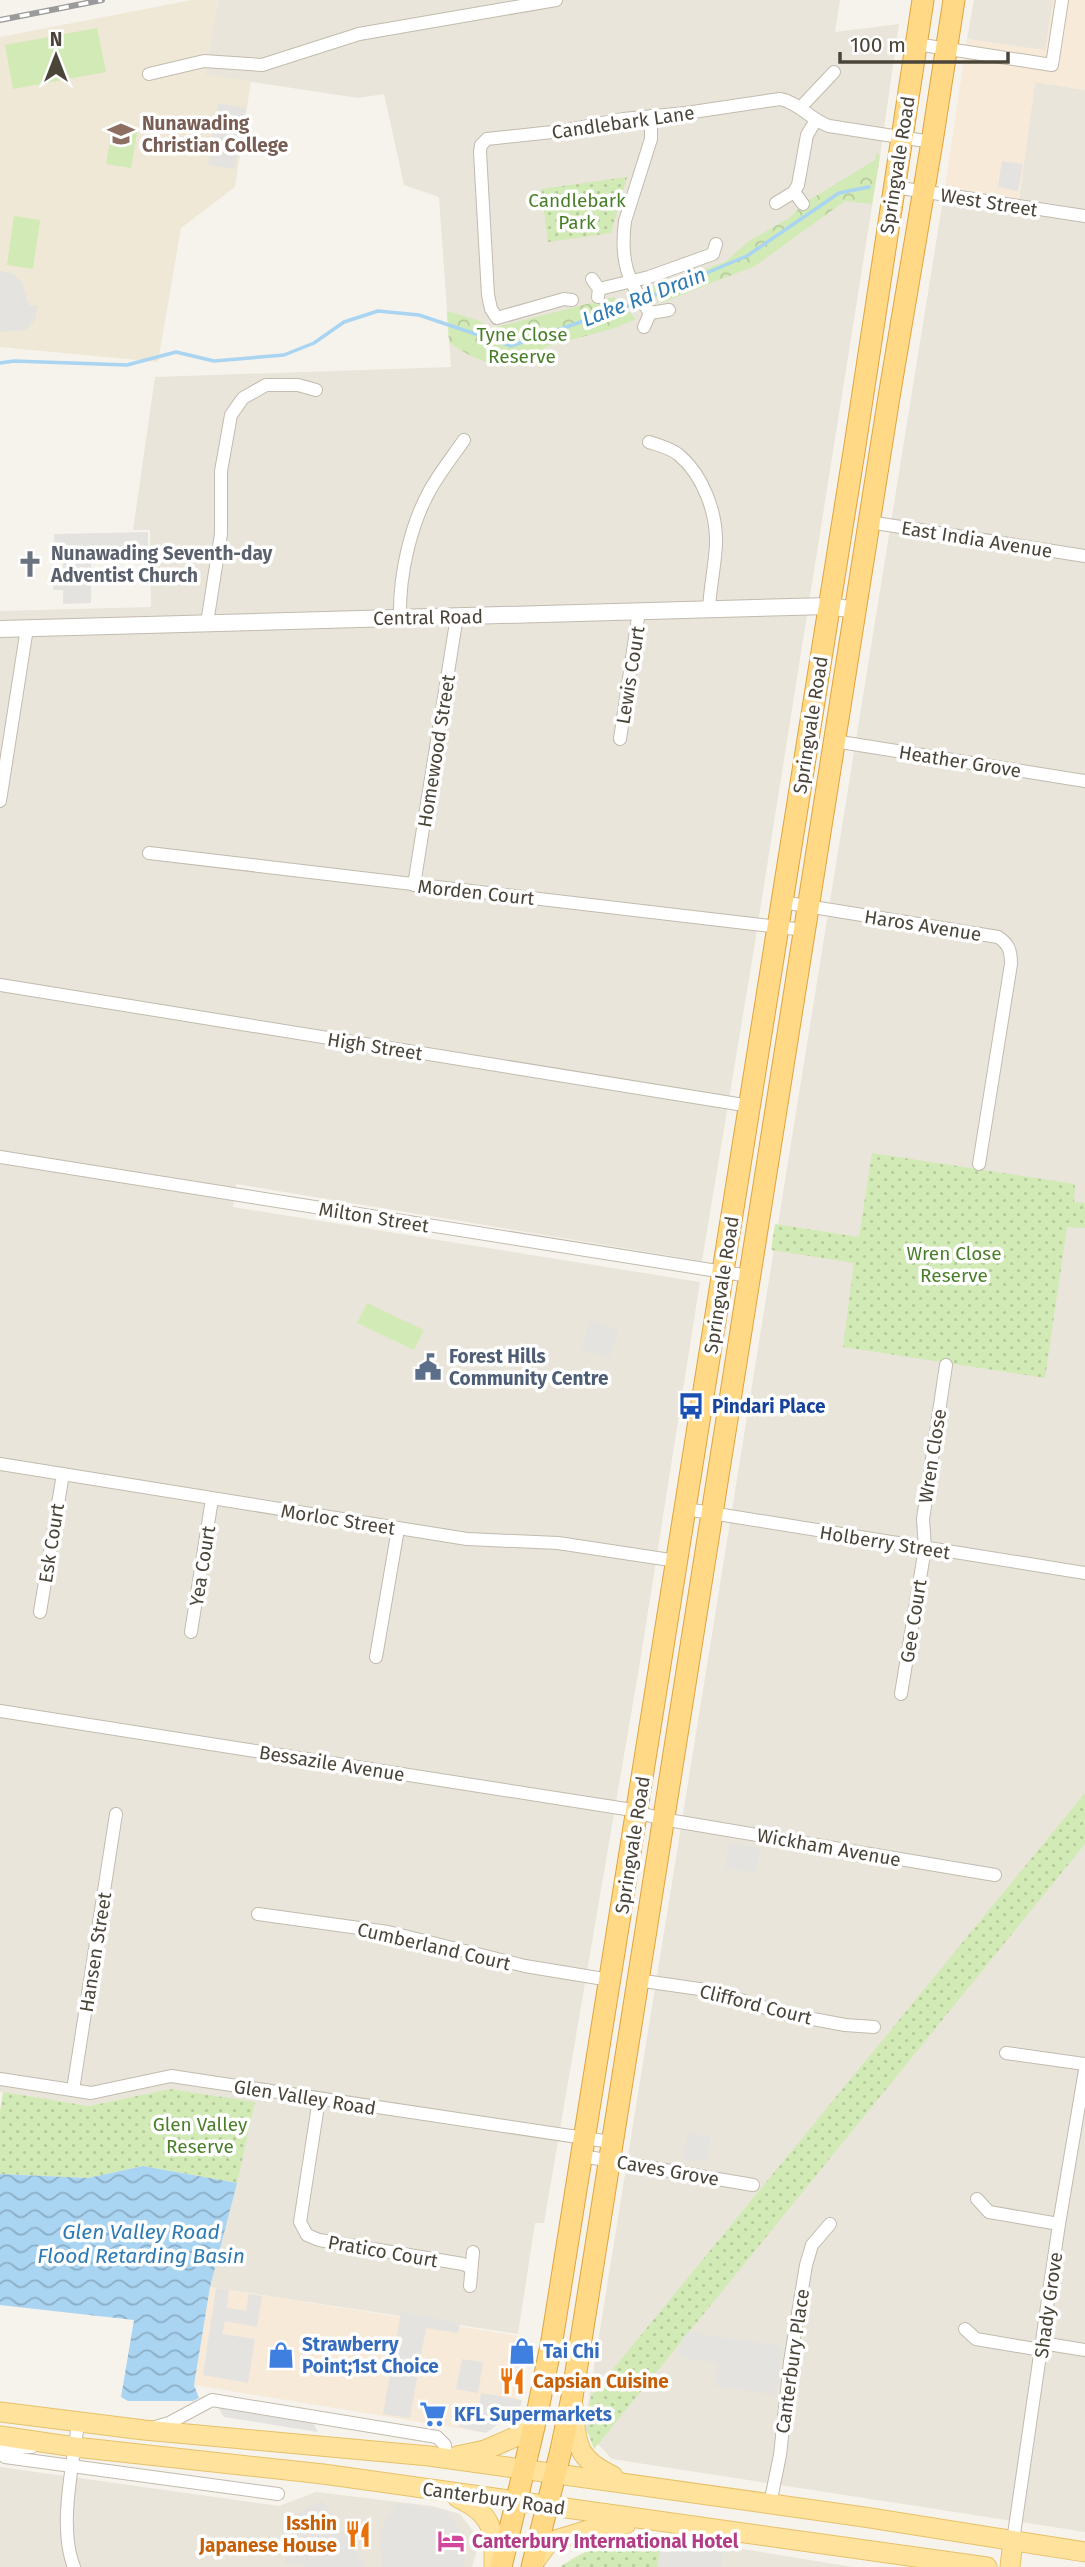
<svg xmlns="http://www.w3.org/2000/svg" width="1085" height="2567" viewBox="0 0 1085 2567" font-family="'Fira Sans',sans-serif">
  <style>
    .residential { fill: #eae5da }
    .commercial { fill: #f7ead8 }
    .education { fill: #efe8d6 }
    .green { fill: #d2eab5 }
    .forest { fill: url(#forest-crowns) }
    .park { fill: url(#park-dots) }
    .parking { fill: #e5e3e0 }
    .water { fill: url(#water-waves) }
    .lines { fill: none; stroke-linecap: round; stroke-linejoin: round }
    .stream { stroke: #a9d4f2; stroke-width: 3.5 }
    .minor-casing { stroke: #c2bbae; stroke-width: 14 }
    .tertiary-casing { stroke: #c2bbae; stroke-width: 18 }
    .primary-casing { stroke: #e6c16a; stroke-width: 21 }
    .trunk-casing { stroke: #e0a43c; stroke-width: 23 }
    .minor { stroke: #fff; stroke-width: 12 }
    .tertiary { stroke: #fff; stroke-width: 16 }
    .primary { stroke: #ffe39c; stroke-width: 19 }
    .trunk { stroke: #ffd985; stroke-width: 21 }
    .rail-casing { stroke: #9a9a9a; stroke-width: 6 }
    .rail { stroke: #fff; stroke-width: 3.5; stroke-dasharray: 10; stroke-linecap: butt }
    .labels { text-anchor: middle; stroke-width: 7; stroke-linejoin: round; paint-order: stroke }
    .street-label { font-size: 19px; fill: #4b4439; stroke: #fff }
    .education-label { font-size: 19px; font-weight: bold; fill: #785e54; stroke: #fff; text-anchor: start }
    .park-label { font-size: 19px; fill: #4a7f2a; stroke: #fff }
    .worship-label { font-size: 19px; font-weight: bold; fill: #5b616d; stroke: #fff; text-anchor: start }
    .service-label { font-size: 19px; font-weight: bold; fill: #4e5e75; stroke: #fff; text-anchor: start }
    .transit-label { font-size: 19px; font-weight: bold; fill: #164399; stroke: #fff; text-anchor: start }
    .shop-label { font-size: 19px; font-weight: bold; fill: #366cbe; stroke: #fff; text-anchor: start }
    .food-label { font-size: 19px; font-weight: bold; fill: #c56008; stroke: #fff; text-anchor: start }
    .hotel-label { font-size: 19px; font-weight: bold; fill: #b23c85; stroke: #fff; text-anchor: start }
    .water-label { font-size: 21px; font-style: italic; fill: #2e7ab2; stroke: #fff }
  </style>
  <defs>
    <pattern id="forest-crowns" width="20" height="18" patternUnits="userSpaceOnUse" patternTransform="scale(1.75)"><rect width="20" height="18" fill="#d2eab5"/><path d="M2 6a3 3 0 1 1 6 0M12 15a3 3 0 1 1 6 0" fill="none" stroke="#b6ca9c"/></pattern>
    <pattern id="park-dots" width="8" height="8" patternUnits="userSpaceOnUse" patternTransform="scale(1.75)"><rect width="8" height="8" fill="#d2eab5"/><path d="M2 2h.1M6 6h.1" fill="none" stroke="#b6ca9c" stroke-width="1.8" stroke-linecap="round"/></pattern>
    <pattern id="water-waves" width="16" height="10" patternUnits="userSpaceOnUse" patternTransform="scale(1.75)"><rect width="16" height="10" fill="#a9d4f2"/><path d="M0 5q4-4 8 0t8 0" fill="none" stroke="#8caec5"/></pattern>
  </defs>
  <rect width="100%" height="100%" fill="#f6f3ec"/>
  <g class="residential">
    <polygon points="218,0 840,0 835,32 899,24 880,156 751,967 702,1261 236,1184 233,1207 700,1282 641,1656 544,2223 535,2223 518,2334 210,2287 255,2103 170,2089 89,2106 0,2092 0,611 151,607 150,530 133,530 155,377 451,367 439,197 404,185 384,94 358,98 205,75"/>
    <polygon points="974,0 1053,0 1046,51 967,39"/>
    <polygon points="1035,82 1085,90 1085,2532 612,2459 584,2429 945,187 1019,199"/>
    <polygon points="0,2467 279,2506 316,2492 432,2506 460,2514 480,2540 472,2567 0,2567"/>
    <polygon points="724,2546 853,2567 721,2567"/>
  </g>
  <g class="commercial">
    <polygon points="1053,0 1085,0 1085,90 1035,82 1019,199 945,187 967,39 1045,50"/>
    <polygon points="210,2287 526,2337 516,2406 480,2432 194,2385"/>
  </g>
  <polygon class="education" points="192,0 218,0 205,75 251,81 235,187 181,228 158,362 0,347 0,37"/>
  <g class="green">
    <polygon points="97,28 106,72 13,89 5,45"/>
    <polygon points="113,124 138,128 131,168 106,164"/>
    <polygon points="14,216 40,220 33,269 7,265"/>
    <polygon points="367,1303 424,1330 414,1350 357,1323"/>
  </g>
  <g class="forest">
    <polygon points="877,152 880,156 872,204 845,201 755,266 661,303 647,289 725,262 749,241 789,218 806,202 875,160"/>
    <path d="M614,297L636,319L615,328L545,347L547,365C505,366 485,369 449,342L447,311L480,321L489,329Z"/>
  </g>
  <g class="park">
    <polygon points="627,177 611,233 548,242 541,189"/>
    <polygon points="872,1153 1075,1184 1074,1202 1085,1203 1085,1228 1067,1227 1045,1378 843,1347 854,1263 771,1250 775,1224 859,1237"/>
    <polygon points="1085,1793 1085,1844 594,2449 587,2430 591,2396"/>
    <polygon points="170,2089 255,2102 237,2183 143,2166 88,2178 0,2174 0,2111 3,2092 89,2106"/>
    <path d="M630,2538L724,2546L721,2567H560C583,2551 603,2543 630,2538Z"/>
  </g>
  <g class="parking">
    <polygon points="218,103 246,108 235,169 208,165"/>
    <polygon points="1002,161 1023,164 1018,191 998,187"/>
    <polygon points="0,271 11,273 22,282 29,305 38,306 35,320 25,330 0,332"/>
    <polygon points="148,532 148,558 91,560 91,603 63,604 63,590 53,590 53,571 63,571 63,559 55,559 54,534"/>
    <polygon points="591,1320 619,1330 609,1358 581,1349"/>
    <polygon points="729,1843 760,1848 755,1873 725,1868"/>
    <polygon points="688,2133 711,2137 706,2162 683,2158"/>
    <polygon points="216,2288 229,2290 227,2308 246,2311 249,2294 262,2296 257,2327 225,2321 222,2334 255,2339 248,2383 203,2375"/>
    <polygon points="401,2312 460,2323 458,2333 426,2328 410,2418 383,2414"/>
    <polygon points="688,2332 783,2346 776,2395 715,2386 718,2363 679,2357 682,2339"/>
    <polygon points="462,2359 483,2362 478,2393 456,2389"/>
    <polygon points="481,2393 522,2400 520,2408 486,2433 459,2427 461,2410 471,2411 479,2406"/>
    <polygon points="217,2406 312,2421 318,2432 224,2417"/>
    <polygon points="322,2500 340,2528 365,2567 307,2567 284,2563 292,2516"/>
    <polygon points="397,2503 446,2510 467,2542 464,2567 382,2567 380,2531"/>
    <polygon points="662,2540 724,2546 721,2567 657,2567"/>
  </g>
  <polygon class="water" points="143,2166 237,2183 210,2287 194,2385 199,2398 193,2401 128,2401 121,2397 134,2320 0,2305 0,2174 88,2178"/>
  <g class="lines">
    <polyline class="stream" points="0,363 14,361 127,365 176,352 214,361 284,355 314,343 344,322 378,311 419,315 511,346 630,305 747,256 839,193 869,187"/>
    <defs>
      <g id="minor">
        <polyline points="916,44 1052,65 1062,0"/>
        <polyline points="149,74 204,61 262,65 359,34 556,0"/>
        <polyline points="800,108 834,72"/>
        <polyline points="894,187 1085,216"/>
        <polyline points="794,192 803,204"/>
        <polyline points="776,203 794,192 798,185 807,135 816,120"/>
        <polyline points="592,279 599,289 598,297"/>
        <polyline points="599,289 649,277 713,254 716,244"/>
        <path d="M572,300L564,299L497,318L491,309L488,295L480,152L481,145L487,139L562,131L623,119L686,113L780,99C798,102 811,120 829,126L932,142"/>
        <path d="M650,313C627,281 620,260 625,221L651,139V116"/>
        <polyline points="644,327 650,313 669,310"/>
        <path d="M649,442C658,445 671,448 679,455C703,475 717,513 716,544C715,566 710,587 709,609"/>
        <polyline points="869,522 1085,556"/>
        <path d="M400,617C399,576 410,526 430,490C440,472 453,456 464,440"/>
        <polyline points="207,623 221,534 221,471 231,415 243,398 266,385 298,385 316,390"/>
        <polyline points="620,739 639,611"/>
        <polyline points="834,741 1085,781"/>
        <polyline points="0,801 27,628"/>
        <polyline points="149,853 804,930"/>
        <polyline points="414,885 457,616"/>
        <path d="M782,902L998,937C1009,944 1011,951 1011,964L979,1164"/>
        <polyline points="0,985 750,1106"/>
        <polyline points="0,1157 749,1276"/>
        <polyline points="0,1464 467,1539 558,1543 677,1561"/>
        <polyline points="686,1509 1085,1573"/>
        <polyline points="40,1612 63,1474"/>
        <polyline points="191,1632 212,1499"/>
        <polyline points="376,1657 398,1529"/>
        <polyline points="901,1694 925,1548 923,1519 946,1365"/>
        <polyline points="0,1711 626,1809 662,1819 995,1875"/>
        <polyline points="258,1914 388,1932 525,1966 610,1980"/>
        <polyline points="637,1980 713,1991 781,2013 845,2025 874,2027"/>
        <polyline points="1006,2053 1085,2064"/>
        <polyline points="0,2079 91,2093 171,2076 611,2142"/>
        <polyline points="73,2090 116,1814"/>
        <polyline points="319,2099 300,2222 307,2235 319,2240 463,2264 471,2268"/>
        <polyline points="582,2156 753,2185"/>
        <polyline points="977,2199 989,2212 1059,2224"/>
        <polyline points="470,2286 473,2252"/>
        <polyline points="965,2329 976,2339 1041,2350"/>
        <polyline points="1042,2343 1085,2350"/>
        <polyline points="155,2427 169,2423 212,2400 437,2437 445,2445 446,2458"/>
        <polyline points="0,2448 32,2447"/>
        <polyline points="5,2457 278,2494"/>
        <polyline points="770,2504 780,2455 790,2362 806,2265 812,2245 830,2224"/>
        <polyline points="1013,2541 1059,2224 1085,2070"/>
        <path d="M74,2567C58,2527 73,2466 78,2423"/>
      </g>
      <polyline id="tertiary" points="0,629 829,606 855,610"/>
      <g id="primary">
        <path d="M573,2405C577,2444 575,2458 613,2476"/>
        <polyline points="0,2412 144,2430 429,2456 864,2517 1085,2552"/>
        <polyline points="0,2436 75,2447 323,2474 987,2567"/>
        <polyline points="457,2456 485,2450 522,2434 536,2415"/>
        <path d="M458,2498C493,2514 495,2531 494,2567"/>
        <polyline points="535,2561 549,2542 598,2527 626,2524"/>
        <polyline points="1010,2567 1013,2541"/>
      </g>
      <g id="trunk">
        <polyline points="501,2567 537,2414 552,2340 854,452 923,0"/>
        <polyline points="532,2567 561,2450 572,2397 889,397 932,142 954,0"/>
      </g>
    </defs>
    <use href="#minor" class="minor-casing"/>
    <use href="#tertiary" class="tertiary-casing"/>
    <use href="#primary" class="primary-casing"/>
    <use href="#trunk" class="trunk-casing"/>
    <use href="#minor" class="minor"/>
    <use href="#tertiary" class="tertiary"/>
    <use href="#primary" class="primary"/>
    <use href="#trunk" class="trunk"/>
    <defs>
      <polyline id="rail" points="0,20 102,0"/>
    </defs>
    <use href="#rail" class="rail-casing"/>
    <use href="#rail" class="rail"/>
  </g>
  <defs>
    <symbol id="school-bare" viewBox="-9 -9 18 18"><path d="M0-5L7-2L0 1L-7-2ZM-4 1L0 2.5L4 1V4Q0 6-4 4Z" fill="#8d6e63" stroke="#fff" stroke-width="2.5" paint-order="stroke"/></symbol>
    <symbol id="church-bare" viewBox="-9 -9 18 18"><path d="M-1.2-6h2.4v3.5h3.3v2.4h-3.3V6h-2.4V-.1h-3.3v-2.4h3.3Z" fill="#6b7280" stroke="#fff" stroke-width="2.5" paint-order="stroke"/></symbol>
    <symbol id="civic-bare" viewBox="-9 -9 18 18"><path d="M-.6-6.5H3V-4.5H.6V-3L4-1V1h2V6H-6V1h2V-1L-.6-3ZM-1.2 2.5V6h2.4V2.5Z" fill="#5c6f8a" stroke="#fff" stroke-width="2.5" paint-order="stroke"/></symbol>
    <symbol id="bus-bare" viewBox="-9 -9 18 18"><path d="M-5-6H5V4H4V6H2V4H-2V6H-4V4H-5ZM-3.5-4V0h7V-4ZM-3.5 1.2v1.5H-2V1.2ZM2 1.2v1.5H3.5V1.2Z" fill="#1a4fb4" stroke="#fff" stroke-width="2.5" paint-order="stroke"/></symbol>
    <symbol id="shop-bare" viewBox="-9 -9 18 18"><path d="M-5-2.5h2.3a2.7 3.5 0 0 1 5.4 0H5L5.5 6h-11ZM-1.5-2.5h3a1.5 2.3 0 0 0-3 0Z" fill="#3f7fe0" stroke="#fff" stroke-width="2.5" paint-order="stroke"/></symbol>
    <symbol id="restaurant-bare" viewBox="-9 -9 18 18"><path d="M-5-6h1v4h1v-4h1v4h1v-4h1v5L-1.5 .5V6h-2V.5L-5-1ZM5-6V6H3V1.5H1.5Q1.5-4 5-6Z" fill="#e8710a" stroke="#fff" stroke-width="2.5" paint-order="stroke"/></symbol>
    <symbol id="supermarket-bare" viewBox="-9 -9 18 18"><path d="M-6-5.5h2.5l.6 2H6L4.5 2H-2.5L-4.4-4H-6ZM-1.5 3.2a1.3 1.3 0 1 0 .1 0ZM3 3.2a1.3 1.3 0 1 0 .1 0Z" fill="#3f7fe0" stroke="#fff" stroke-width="2.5" paint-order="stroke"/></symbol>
    <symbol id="hotel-bare" viewBox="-9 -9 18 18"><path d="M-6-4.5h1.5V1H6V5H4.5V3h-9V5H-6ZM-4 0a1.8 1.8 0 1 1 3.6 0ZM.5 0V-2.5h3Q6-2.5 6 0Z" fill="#d1479c" stroke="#fff" stroke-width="2.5" paint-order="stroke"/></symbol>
  </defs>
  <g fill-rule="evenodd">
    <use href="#school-bare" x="102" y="115" width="38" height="38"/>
    <use href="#church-bare" x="11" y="545" width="38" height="38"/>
    <use href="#civic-bare" x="409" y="1348" width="38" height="38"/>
    <use href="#bus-bare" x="672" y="1387" width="38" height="38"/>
    <use href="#shop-bare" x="503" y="2332" width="38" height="38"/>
    <use href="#shop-bare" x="262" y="2336" width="38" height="38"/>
    <use href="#restaurant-bare" x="493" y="2362" width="38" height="38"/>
    <use href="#supermarket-bare" x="414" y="2395" width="38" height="38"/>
    <use href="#restaurant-bare" x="339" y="2515" width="38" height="38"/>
    <use href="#hotel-bare" x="432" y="2522" width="38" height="38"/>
  </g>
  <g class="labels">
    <g class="street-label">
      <text transform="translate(623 122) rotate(-8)" y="7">Candlebark Lane</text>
      <text transform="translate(897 165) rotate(-81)" y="7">Springvale Road</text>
      <text transform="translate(989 202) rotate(9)" y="7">West Street</text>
      <text transform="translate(977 539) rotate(9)" y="7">East India Avenue</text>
      <text transform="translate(428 617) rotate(-1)" y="7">Central Road</text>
      <text transform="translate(630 675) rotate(-81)" y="7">Lewis Court</text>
      <text transform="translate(810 725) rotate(-81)" y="7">Springvale Road</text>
      <text transform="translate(436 751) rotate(-81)" y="7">Homewood Street</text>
      <text transform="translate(960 761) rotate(9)" y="7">Heather Grove</text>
      <text transform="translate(476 892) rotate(6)" y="7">Morden Court</text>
      <text transform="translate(923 925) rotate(9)" y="7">Haros Avenue</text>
      <text transform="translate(375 1046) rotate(9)" y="7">High Street</text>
      <text transform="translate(374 1217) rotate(9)" y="7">Milton Street</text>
      <text transform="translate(721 1285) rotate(-81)" y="7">Springvale Road</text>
      <text transform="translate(932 1456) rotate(-81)" y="7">Wren Close</text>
      <text transform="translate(338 1519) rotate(9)" y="7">Morloc Street</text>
      <text transform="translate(885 1542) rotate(9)" y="7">Holberry Street</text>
      <text transform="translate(51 1543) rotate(-81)" y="7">Esk Court</text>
      <text transform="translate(202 1566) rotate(-81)" y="7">Yea Court</text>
      <text transform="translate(913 1621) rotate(-81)" y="7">Gee Court</text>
      <text transform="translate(332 1763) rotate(9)" y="7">Bessazile Avenue</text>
      <text transform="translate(632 1845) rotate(-81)" y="7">Springvale Road</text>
      <text transform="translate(829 1847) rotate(10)" y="7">Wickham Avenue</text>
      <text transform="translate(434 1946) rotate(13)" y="7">Cumberland Court</text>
      <text transform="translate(95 1952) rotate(-81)" y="7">Hansen Street</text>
      <text transform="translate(756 2004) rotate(14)" y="7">Clifford Court</text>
      <text transform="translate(305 2097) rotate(9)" y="7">Glen Valley Road</text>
      <text transform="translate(668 2170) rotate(10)" y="7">Caves Grove</text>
      <text transform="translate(383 2251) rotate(10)" y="7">Pratico Court</text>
      <text transform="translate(1048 2305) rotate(-82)" y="7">Shady Grove</text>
      <text transform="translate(792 2361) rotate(-82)" y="7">Canterbury Place</text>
      <text transform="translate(494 2498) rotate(8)" y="7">Canterbury Road</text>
    </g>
    <g class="education-label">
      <text x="142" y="130">Nunawading<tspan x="142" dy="22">Christian College</tspan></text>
    </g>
    <g class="park-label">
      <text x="577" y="207">Candlebark<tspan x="577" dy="22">Park</tspan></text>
      <text x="522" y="341">Tyne Close<tspan x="522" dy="22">Reserve</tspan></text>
      <text x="954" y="1260">Wren Close<tspan x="954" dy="22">Reserve</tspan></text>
      <text x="200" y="2131">Glen Valley<tspan x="200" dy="22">Reserve</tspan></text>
    </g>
    <g class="worship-label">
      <text x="51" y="560">Nunawading Seventh-day<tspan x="51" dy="22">Adventist Church</tspan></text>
    </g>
    <g class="service-label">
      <text x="449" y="1363">Forest Hills<tspan x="449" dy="22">Community Centre</tspan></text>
    </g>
    <g class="transit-label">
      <text x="712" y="1413">Pindari Place</text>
    </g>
    <g class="shop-label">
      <text x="302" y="2351">Strawberry<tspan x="302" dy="22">Point;1st Choice</tspan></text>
      <text x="543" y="2358">Tai Chi</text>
      <text x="454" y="2421">KFL Supermarkets</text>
    </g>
    <g class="food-label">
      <text x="533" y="2388">Capsian Cuisine</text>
      <text x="337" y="2530" text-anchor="end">Isshin<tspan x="337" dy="22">Japanese House</tspan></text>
    </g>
    <g class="hotel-label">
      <text x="472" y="2548">Canterbury International Hotel</text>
    </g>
    <g class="water-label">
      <text transform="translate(644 297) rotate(-21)" y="7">Lake Rd Drain</text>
      <text x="141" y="2239">Glen Valley Road<tspan x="141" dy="24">Flood Retarding Basin</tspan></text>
    </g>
  </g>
  <g transform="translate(56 56)" stroke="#ffffff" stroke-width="5" paint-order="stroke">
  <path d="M0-5L12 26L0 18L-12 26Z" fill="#4b4439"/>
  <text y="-10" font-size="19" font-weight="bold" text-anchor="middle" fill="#4b4439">N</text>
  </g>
  <path d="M840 52v10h168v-10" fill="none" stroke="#4b4439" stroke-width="3.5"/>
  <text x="850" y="52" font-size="21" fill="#4b4439" stroke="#ffffff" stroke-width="5" paint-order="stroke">100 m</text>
</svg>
